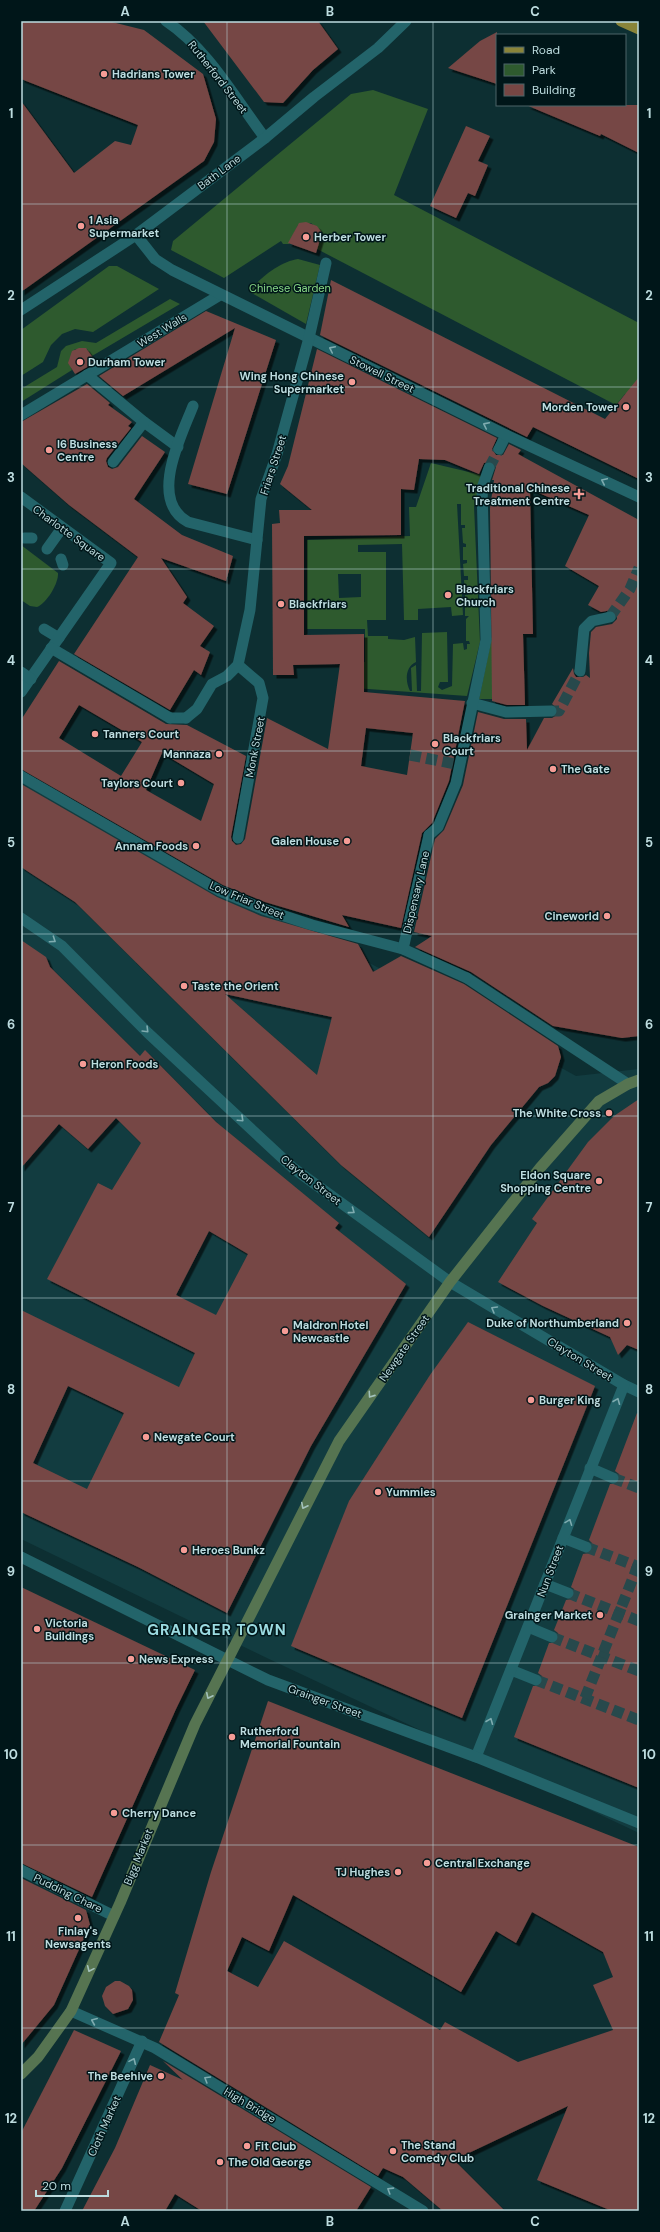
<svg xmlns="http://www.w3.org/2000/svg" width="660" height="2232" viewBox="0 0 660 2232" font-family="'DM Sans',sans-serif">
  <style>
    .built { fill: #123c40 }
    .green { fill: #2e5a2e; fill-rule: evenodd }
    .building { fill: #764744; fill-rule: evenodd; filter: url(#shadow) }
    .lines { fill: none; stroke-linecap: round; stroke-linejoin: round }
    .pedestrian-tunnel { stroke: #27494c; stroke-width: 11; stroke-dasharray: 11 5.5; stroke-linecap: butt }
    .pedestrian { stroke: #23646a; stroke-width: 11 }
    .minor { stroke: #23646a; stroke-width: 11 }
    .tertiary { stroke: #23646a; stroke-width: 11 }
    .secondary { stroke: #567451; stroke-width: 11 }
    .primary { stroke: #898439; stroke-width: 11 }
    .oneway { stroke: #7facb0 }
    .oneway2 { stroke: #a3c2bc }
    .grid { fill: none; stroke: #bddcdf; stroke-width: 1; stroke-opacity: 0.55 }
    .poi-dot { fill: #f59c96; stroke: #001619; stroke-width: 1.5 }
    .labels { text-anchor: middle; stroke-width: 3; stroke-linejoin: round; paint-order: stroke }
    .poi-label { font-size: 11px; font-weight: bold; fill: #bddcdf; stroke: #001619; text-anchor: start }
    .street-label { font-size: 11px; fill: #bddcdf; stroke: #001619 }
    .park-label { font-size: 11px; fill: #88d786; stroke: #001619 }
    .district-label { font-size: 15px; font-weight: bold; letter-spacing: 1px; fill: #9bdbe1; stroke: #001619 }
    .neatline { fill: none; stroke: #bddcdf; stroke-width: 1.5 }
    .grid-label { font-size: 13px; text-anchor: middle; font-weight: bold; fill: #bddcdf }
  </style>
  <defs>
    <filter id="shadow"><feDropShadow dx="3.5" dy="3.5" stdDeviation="0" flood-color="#0009"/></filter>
  </defs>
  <rect width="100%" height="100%" fill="#0d2f32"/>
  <polygon class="built" points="21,772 576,1076 639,1069 639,1833 269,1659 21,1539"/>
  <g class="green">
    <polygon points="373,90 428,109 394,195 639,323 639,390 625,394 616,405 317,249 321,232 311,223 298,225 289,244 283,244 281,241 224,278 171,250 173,241 351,94"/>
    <path d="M298,259L320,265L306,324L250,292C258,278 282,261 298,259Z"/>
    <polygon points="109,266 117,266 159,289 93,332 75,329 62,334 51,345 43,362 21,376 21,330"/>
    <polygon points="170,299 180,304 92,356 87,349 75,349 69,360 72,370 21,402 21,389 57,367 61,351 66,346 82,341 96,343"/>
    <path d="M431,463L490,477L486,505L474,506L480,642L467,696L340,687L341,664L365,662V629H307V540L410,536L409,507H416ZM457,504H461V525H465V528H462L463,543L466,544V547H463V560H467V563L463,564L464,576H468V580H464L465,592H468V595H465V616H469L466,619V641H469L470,644H467V649L464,650L463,643L453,644L452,686L442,690L438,687L440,682H448L447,632L422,633L421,691H417L416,665L411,668L412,691H410C405,681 405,667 416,662L415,637L404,640L388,639V636H368L367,620H386V552H358V545L402,544L404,620H418V609L451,607L452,616L463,615ZM338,574H361V597L339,598Z"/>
    <path d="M21,545L58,573C59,583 46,604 37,607L30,606L21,600Z"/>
    <polygon points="492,636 492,699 479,699"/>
  </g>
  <g class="building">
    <polygon points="21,21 108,21 144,30 203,74 216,119 214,142 204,161 21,292 21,101 74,173 115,141 131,145 138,125 21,79"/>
    <polygon points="203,21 318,21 338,49 313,70 283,103 264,102"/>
    <polygon points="497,32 497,84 448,68 480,41"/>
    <polygon points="526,105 639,105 639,153 601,134 600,136"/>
    <polygon points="466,126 490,136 478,161 488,165 475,196 468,193 456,218 430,206"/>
    <polygon points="306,222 317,226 322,233 316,253 288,243 299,223"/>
    <polygon points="331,280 605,419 639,377 639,479 533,427 527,437 320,335"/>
    <polygon points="206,311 276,340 227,494 188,484 235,328 123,396 99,376"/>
    <polygon points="79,348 86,348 96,362 75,374 68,363 72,351"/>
    <path d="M317,349L497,438L492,449L496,455H503L509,444L521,450L518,454L639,520V1036L622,1038L553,1026L471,972L415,947L432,936L414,932L435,839L444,830L463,785L478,712L504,719H526L527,750L544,718H552L557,715V708L552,704L573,668L574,674L576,677H583L586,675L590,678L589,653L591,632L596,627L612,624L617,619V615L612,610L601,612L588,605L599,586L565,566L589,515L530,489L533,634H523L525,705H507L492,701L490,508L494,480H492L496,467L492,462L484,463L479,474L445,460L419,459L414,490L401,489V535L304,536V635L364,634V692L465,701L449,781L432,823L422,833L401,928L342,915L349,927L265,902L223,885L21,769V720L59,661L166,724L187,725L246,756L231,837L232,841L236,845L241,844L245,839L267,718L328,749L340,664L293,665L294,675H273L272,524L280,523L279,510H312L280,484L288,466ZM79,705L142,742L121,776L59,738ZM366,728L413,733L407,775L361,766ZM162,753L214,784L201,821L146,790Z"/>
    <polygon points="87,384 110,403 108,405 132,422 128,426 131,428 107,458 106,461 108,467 112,469 118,467 142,436 165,452 134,499 182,535 233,556 226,581 161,558 187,597 183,603 214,626 200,646 210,652 201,675 194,670 170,710 74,654 138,557 69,505 21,463 21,422"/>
    <path d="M21,784L217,897L261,916L358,944L373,972L401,956L464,984L558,1046L561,1057L555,1076L548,1083L539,1087L491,1145L429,1237L341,1165L75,902L21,867ZM225,994L332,1017L317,1075Z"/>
    <path d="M21,940L46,957L50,967L140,1056L145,1050L216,1122L339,1223L335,1228L406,1284L311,1446L227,1613L138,1567L21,1512V1310L179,1387L195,1353L47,1279L98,1183L112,1190L141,1143L116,1118L88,1149L59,1124L21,1168ZM209,1231L248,1254L216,1315L176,1295ZM68,1386L124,1413L87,1489L33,1463Z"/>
    <polygon points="639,1099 639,1350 627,1345 618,1355 610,1337 543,1306 498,1282 537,1223 532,1219 588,1142 614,1116"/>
    <polygon points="468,1322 595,1386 462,1718 291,1646 349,1501 430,1375"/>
    <polygon points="637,1413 639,1414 639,1788 514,1737 533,1686 540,1686 543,1682 542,1676 538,1673 549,1643 556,1643 559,1639 558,1633 554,1630 566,1600 572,1599 575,1595 574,1589 571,1587 583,1554 590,1553 593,1549 592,1543 589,1540 610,1484 617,1484 620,1480 619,1474 615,1471"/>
    <polygon points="21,1587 195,1670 176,1709 92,1897 21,1863"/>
    <path d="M268,1701L639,1847V2211H612L537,2180L568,2106L454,2160L505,2211H443L403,2177L383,2168L378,2176L159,2042L179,1995L175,1993L211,1872ZM293,1895L461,1992L496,1931L516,1943L532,1912L603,1952L613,1977L593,1985L613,2030L518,2062L445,2022L440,2030L284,1941L258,1987L227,1971L242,1937L269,1951Z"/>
    <polygon points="21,1878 86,1910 90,1925 54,2005 21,2045"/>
    <polygon points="115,1981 120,1981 129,1986 132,1990 133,2000 128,2009 113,2014 105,2006 102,1996 106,1987"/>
    <polygon points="74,2030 121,2051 62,2168 34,2211 21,2211 21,2133"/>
    <polygon points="163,2061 371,2187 356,2211 202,2211 175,2194 165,2211 82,2211 115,2148 150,2065 183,2080"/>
  </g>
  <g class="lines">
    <g class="pedestrian-tunnel">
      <polyline points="489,468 499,449"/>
      <polyline points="610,617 630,589 639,568"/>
      <polyline points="551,711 559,711 580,671"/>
      <polyline points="410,755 460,765"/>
      <polyline points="613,1478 639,1488"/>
      <polyline points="586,1547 639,1567"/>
      <polyline points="568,1593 639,1621"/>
      <polyline points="552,1637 639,1671"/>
      <polyline points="536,1680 639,1720"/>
      <polyline points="585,1698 639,1563"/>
    </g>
    <g class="pedestrian">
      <polyline points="21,310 136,235"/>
      <polyline points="21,415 220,295"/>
      <polyline points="499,449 506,435"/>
      <polyline points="24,538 32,538"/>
      <polyline points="47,549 62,528"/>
      <polyline points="61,559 63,565"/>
      <polyline points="44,629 59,638"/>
      <polyline points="580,671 584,629 592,621 610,617"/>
      <polyline points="472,703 506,712 551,711"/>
      <polyline points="170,718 186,718"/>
      <polyline points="429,835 438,827 456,783 486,640 482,488 489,468"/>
      <polyline points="467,978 628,1084"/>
      <polyline points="624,1385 639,1392"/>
      <polyline points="590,1468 613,1478"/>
      <polyline points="563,1538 586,1547"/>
      <polyline points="545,1584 568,1593"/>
      <polyline points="528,1627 552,1637"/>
      <polyline points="511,1670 536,1680"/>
    </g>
    <g class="minor">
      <path d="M166,21C208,49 235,98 265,138"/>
      <polyline points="406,21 378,48 314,97 265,138 136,235 155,259 172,270 506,435 639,497"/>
      <polyline points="87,375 144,422 178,447"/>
      <path d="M193,406C181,437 148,500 188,522L257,540"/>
      <polyline points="113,462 144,422"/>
      <polyline points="21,497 111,563 21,692"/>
      <polyline points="51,648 170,718"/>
      <polyline points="238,665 259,683 263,698 238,838"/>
      <polyline points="21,672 31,679"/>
      <polyline points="186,718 197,709 212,684 227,676 238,665 250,610 261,499 277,454 309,338 326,263"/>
      <polyline points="21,776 220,891 263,909 312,925 403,949 467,978"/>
      <polyline points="403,949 429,835"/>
      <polyline points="450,1282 624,1385 476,1757"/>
      <polyline points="21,1870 114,1916"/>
      <polyline points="71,2011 155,2048 423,2211"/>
      <polyline points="65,2211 142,2041"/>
    </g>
    <g class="tertiary">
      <polyline points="21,918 62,946 148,1033 293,1168 450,1282"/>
      <polyline points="21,1557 268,1680 476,1757 639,1823"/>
    </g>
    <polyline class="secondary" points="21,2074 38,2057 71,2011 120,1903 195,1724 339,1441 450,1282 540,1168 599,1101 628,1084 639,1080"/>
    <polyline class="primary" points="621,21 639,29"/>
  </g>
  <defs><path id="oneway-chevron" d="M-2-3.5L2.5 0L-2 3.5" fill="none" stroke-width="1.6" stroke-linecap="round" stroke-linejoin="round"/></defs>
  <g class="oneway">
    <use href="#oneway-chevron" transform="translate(332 349) rotate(-154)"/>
    <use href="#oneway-chevron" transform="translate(486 425) rotate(-154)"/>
    <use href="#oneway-chevron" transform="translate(604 481) rotate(-155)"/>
    <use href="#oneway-chevron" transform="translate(53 940) rotate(34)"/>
    <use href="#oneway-chevron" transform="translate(146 1030) rotate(45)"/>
    <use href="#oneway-chevron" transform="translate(241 1119) rotate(43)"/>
    <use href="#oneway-chevron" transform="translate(352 1211) rotate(36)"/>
    <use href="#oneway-chevron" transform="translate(494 1309) rotate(-150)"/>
    <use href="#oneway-chevron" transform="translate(617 1401) rotate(-68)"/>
    <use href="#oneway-chevron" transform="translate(569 1522) rotate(-69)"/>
    <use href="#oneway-chevron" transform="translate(490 1721) rotate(-68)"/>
    <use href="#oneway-chevron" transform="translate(94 2021) rotate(-157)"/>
    <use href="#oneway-chevron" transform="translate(133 2061) rotate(-66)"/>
    <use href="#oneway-chevron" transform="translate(207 2079) rotate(-149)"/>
    <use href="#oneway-chevron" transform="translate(390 2190) rotate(-148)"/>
  </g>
  <g class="oneway2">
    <use href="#oneway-chevron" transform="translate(371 1395) rotate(125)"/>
    <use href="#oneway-chevron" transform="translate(304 1506) rotate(117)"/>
    <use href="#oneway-chevron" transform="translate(209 1696) rotate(116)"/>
    <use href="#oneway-chevron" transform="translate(90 1969) rotate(114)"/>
  </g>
  <path class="grid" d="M227,21V2211M433,21V2211M21,204H639M21,387H639M21,569H639M21,751H639M21,934H639M21,1116H639M21,1298H639M21,1481H639M21,1663H639M21,1845H639M21,2028H639"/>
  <g class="poi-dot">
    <circle cx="104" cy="74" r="4"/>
    <circle cx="81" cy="226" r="4"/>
    <circle cx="306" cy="237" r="4"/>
    <circle cx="80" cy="362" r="4"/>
    <circle cx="352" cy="382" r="4"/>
    <circle cx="626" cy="407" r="4"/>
    <circle cx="49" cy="450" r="4"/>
    <path d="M577 488h4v4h4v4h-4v4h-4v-4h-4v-4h4z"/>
    <circle cx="448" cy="595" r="4"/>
    <circle cx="281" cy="604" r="4"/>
    <circle cx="95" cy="734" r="4"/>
    <circle cx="435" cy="744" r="4"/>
    <circle cx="219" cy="754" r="4"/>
    <circle cx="553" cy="769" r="4"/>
    <circle cx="181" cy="783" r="4"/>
    <circle cx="347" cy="841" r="4"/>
    <circle cx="196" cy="846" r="4"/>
    <circle cx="607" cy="916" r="4"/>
    <circle cx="184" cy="986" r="4"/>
    <circle cx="83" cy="1064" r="4"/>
    <circle cx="609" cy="1113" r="4"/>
    <circle cx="599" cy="1181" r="4"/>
    <circle cx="627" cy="1323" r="4"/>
    <circle cx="285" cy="1331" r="4"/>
    <circle cx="531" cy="1400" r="4"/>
    <circle cx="146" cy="1437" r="4"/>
    <circle cx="378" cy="1492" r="4"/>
    <circle cx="184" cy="1550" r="4"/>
    <circle cx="600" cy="1615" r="4"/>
    <circle cx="37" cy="1629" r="4"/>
    <circle cx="131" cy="1659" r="4"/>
    <circle cx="232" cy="1737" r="4"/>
    <circle cx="114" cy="1813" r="4"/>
    <circle cx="427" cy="1863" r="4"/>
    <circle cx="398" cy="1872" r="4"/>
    <circle cx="78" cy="1918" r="4"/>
    <circle cx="161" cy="2076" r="4"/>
    <circle cx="247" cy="2146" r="4"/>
    <circle cx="393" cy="2151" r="4"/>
    <circle cx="220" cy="2162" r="4"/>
  </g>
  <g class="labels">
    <g class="poi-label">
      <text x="112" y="78">Hadrians Tower</text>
      <text x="89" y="224">1 Asia<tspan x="89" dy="13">Supermarket</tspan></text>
      <text x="314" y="241">Herber Tower</text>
      <text x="88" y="366">Durham Tower</text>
      <text x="344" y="380" text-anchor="end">Wing Hong Chinese<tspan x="344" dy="13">Supermarket</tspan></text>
      <text x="618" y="411" text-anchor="end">Morden Tower</text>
      <text x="57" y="448">I6 Business<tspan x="57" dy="13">Centre</tspan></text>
      <text x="570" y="492" text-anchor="end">Traditional Chinese<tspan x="570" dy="13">Treatment Centre</tspan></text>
      <text x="456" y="593">Blackfriars<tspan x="456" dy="13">Church</tspan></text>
      <text x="289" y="608">Blackfriars</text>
      <text x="103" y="738">Tanners Court</text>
      <text x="443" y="742">Blackfriars<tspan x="443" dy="13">Court</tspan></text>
      <text x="211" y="758" text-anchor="end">Mannaza</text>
      <text x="561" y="773">The Gate</text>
      <text x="173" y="787" text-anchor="end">Taylors Court</text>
      <text x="339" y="845" text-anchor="end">Galen House</text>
      <text x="188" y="850" text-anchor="end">Annam Foods</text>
      <text x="599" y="920" text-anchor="end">Cineworld</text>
      <text x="192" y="990">Taste the Orient</text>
      <text x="91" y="1068">Heron Foods</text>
      <text x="601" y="1117" text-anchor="end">The White Cross</text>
      <text x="591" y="1179" text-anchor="end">Eldon Square<tspan x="591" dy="13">Shopping Centre</tspan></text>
      <text x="619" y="1327" text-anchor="end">Duke of Northumberland</text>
      <text x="293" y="1329">Maldron Hotel<tspan x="293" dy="13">Newcastle</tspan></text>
      <text x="539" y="1404">Burger King</text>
      <text x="154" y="1441">Newgate Court</text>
      <text x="386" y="1496">Yummies</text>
      <text x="192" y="1554">Heroes Bunkz</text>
      <text x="592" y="1619" text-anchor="end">Grainger Market</text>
      <text x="45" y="1627">Victoria<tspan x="45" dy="13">Buildings</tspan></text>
      <text x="139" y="1663">News Express</text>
      <text x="240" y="1735">Rutherford<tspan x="240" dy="13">Memorial Fountain</tspan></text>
      <text x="122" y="1817">Cherry Dance</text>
      <text x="435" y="1867">Central Exchange</text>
      <text x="390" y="1876" text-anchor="end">TJ Hughes</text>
      <text x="78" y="1935" text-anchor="middle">Finlay's<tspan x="78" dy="13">Newsagents</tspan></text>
      <text x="153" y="2080" text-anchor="end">The Beehive</text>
      <text x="401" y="2149">The Stand<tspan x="401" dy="13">Comedy Club</tspan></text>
      <text x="255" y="2150">Fit Club</text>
      <text x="228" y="2166">The Old George</text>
    </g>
    <g class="street-label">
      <text transform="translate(218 77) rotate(52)" y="4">Rutherford Street</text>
      <text transform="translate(219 172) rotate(-37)" y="4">Bath Lane</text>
      <text transform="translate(162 330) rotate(-31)" y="4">West Walls</text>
      <text transform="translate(382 374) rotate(26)" y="4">Stowell Street</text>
      <text transform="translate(273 465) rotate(-72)" y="4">Friars Street</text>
      <text transform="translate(69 533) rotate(36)" y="4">Charlotte Square</text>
      <text transform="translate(255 747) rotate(-79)" y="4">Monk Street</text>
      <text transform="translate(416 892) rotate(-77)" y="4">Dispensary Lane</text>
      <text transform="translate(247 900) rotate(23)" y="4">Low Friar Street</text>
      <text transform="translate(311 1180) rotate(38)" y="4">Clayton Street</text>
      <text transform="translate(404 1348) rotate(-55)" y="4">Newgate Street</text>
      <text transform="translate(580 1359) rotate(31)" y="4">Clayton Street</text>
      <text transform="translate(550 1571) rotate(-69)" y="4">Nun Street</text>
      <text transform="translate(325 1701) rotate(20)" y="4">Grainger Street</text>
      <text transform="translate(138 1857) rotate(-68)" y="4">Bigg Market</text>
      <text transform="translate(68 1893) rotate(26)" y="4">Pudding Chare</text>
      <text transform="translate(250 2105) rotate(31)" y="4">High Bridge</text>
      <text transform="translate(104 2126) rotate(-66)" y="4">Cloth Market</text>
    </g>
    <g class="park-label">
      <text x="290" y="292">Chinese Garden</text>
    </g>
    <g class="district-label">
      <text x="217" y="1635">GRAINGER TOWN</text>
    </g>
  </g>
  <rect width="660" height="2232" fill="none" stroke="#001619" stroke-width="44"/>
  <rect x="496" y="34" width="130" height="72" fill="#001619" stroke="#4c6568"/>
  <rect x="504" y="47" width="20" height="6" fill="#898439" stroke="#4c6568"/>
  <text x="532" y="54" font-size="12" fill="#bddcdf">Road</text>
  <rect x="504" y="64" width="20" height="12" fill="#2e5a2e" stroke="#4c6568"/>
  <text x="532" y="74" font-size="12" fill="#bddcdf">Park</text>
  <rect x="504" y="84" width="20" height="12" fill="#764744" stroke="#4c6568"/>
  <text x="532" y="94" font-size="12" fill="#bddcdf">Building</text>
  <path d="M36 2190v6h72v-6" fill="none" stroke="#bddcdf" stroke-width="2"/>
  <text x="42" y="2190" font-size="12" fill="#bddcdf" stroke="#001619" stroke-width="3" paint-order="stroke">20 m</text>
  <rect x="22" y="22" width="616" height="2188" class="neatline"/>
  <g class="grid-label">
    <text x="125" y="16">A</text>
    <text x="330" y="16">B</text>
    <text x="535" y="16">C</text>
    <text x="11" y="118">1</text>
    <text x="649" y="118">1</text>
    <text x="11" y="300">2</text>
    <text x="649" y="300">2</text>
    <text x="11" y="482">3</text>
    <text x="649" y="482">3</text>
    <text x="11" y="665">4</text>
    <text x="649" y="665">4</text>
    <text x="11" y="847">5</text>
    <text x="649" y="847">5</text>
    <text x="11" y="1029">6</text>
    <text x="649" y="1029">6</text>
    <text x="11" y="1212">7</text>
    <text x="649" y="1212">7</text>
    <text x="11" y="1394">8</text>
    <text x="649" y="1394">8</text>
    <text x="11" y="1576">9</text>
    <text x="649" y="1576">9</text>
    <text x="11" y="1759">10</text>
    <text x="649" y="1759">10</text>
    <text x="11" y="1941">11</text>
    <text x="649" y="1941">11</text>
    <text x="11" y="2123">12</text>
    <text x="649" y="2123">12</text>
    <text x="125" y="2226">A</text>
    <text x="330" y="2226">B</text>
    <text x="535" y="2226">C</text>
  </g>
</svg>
